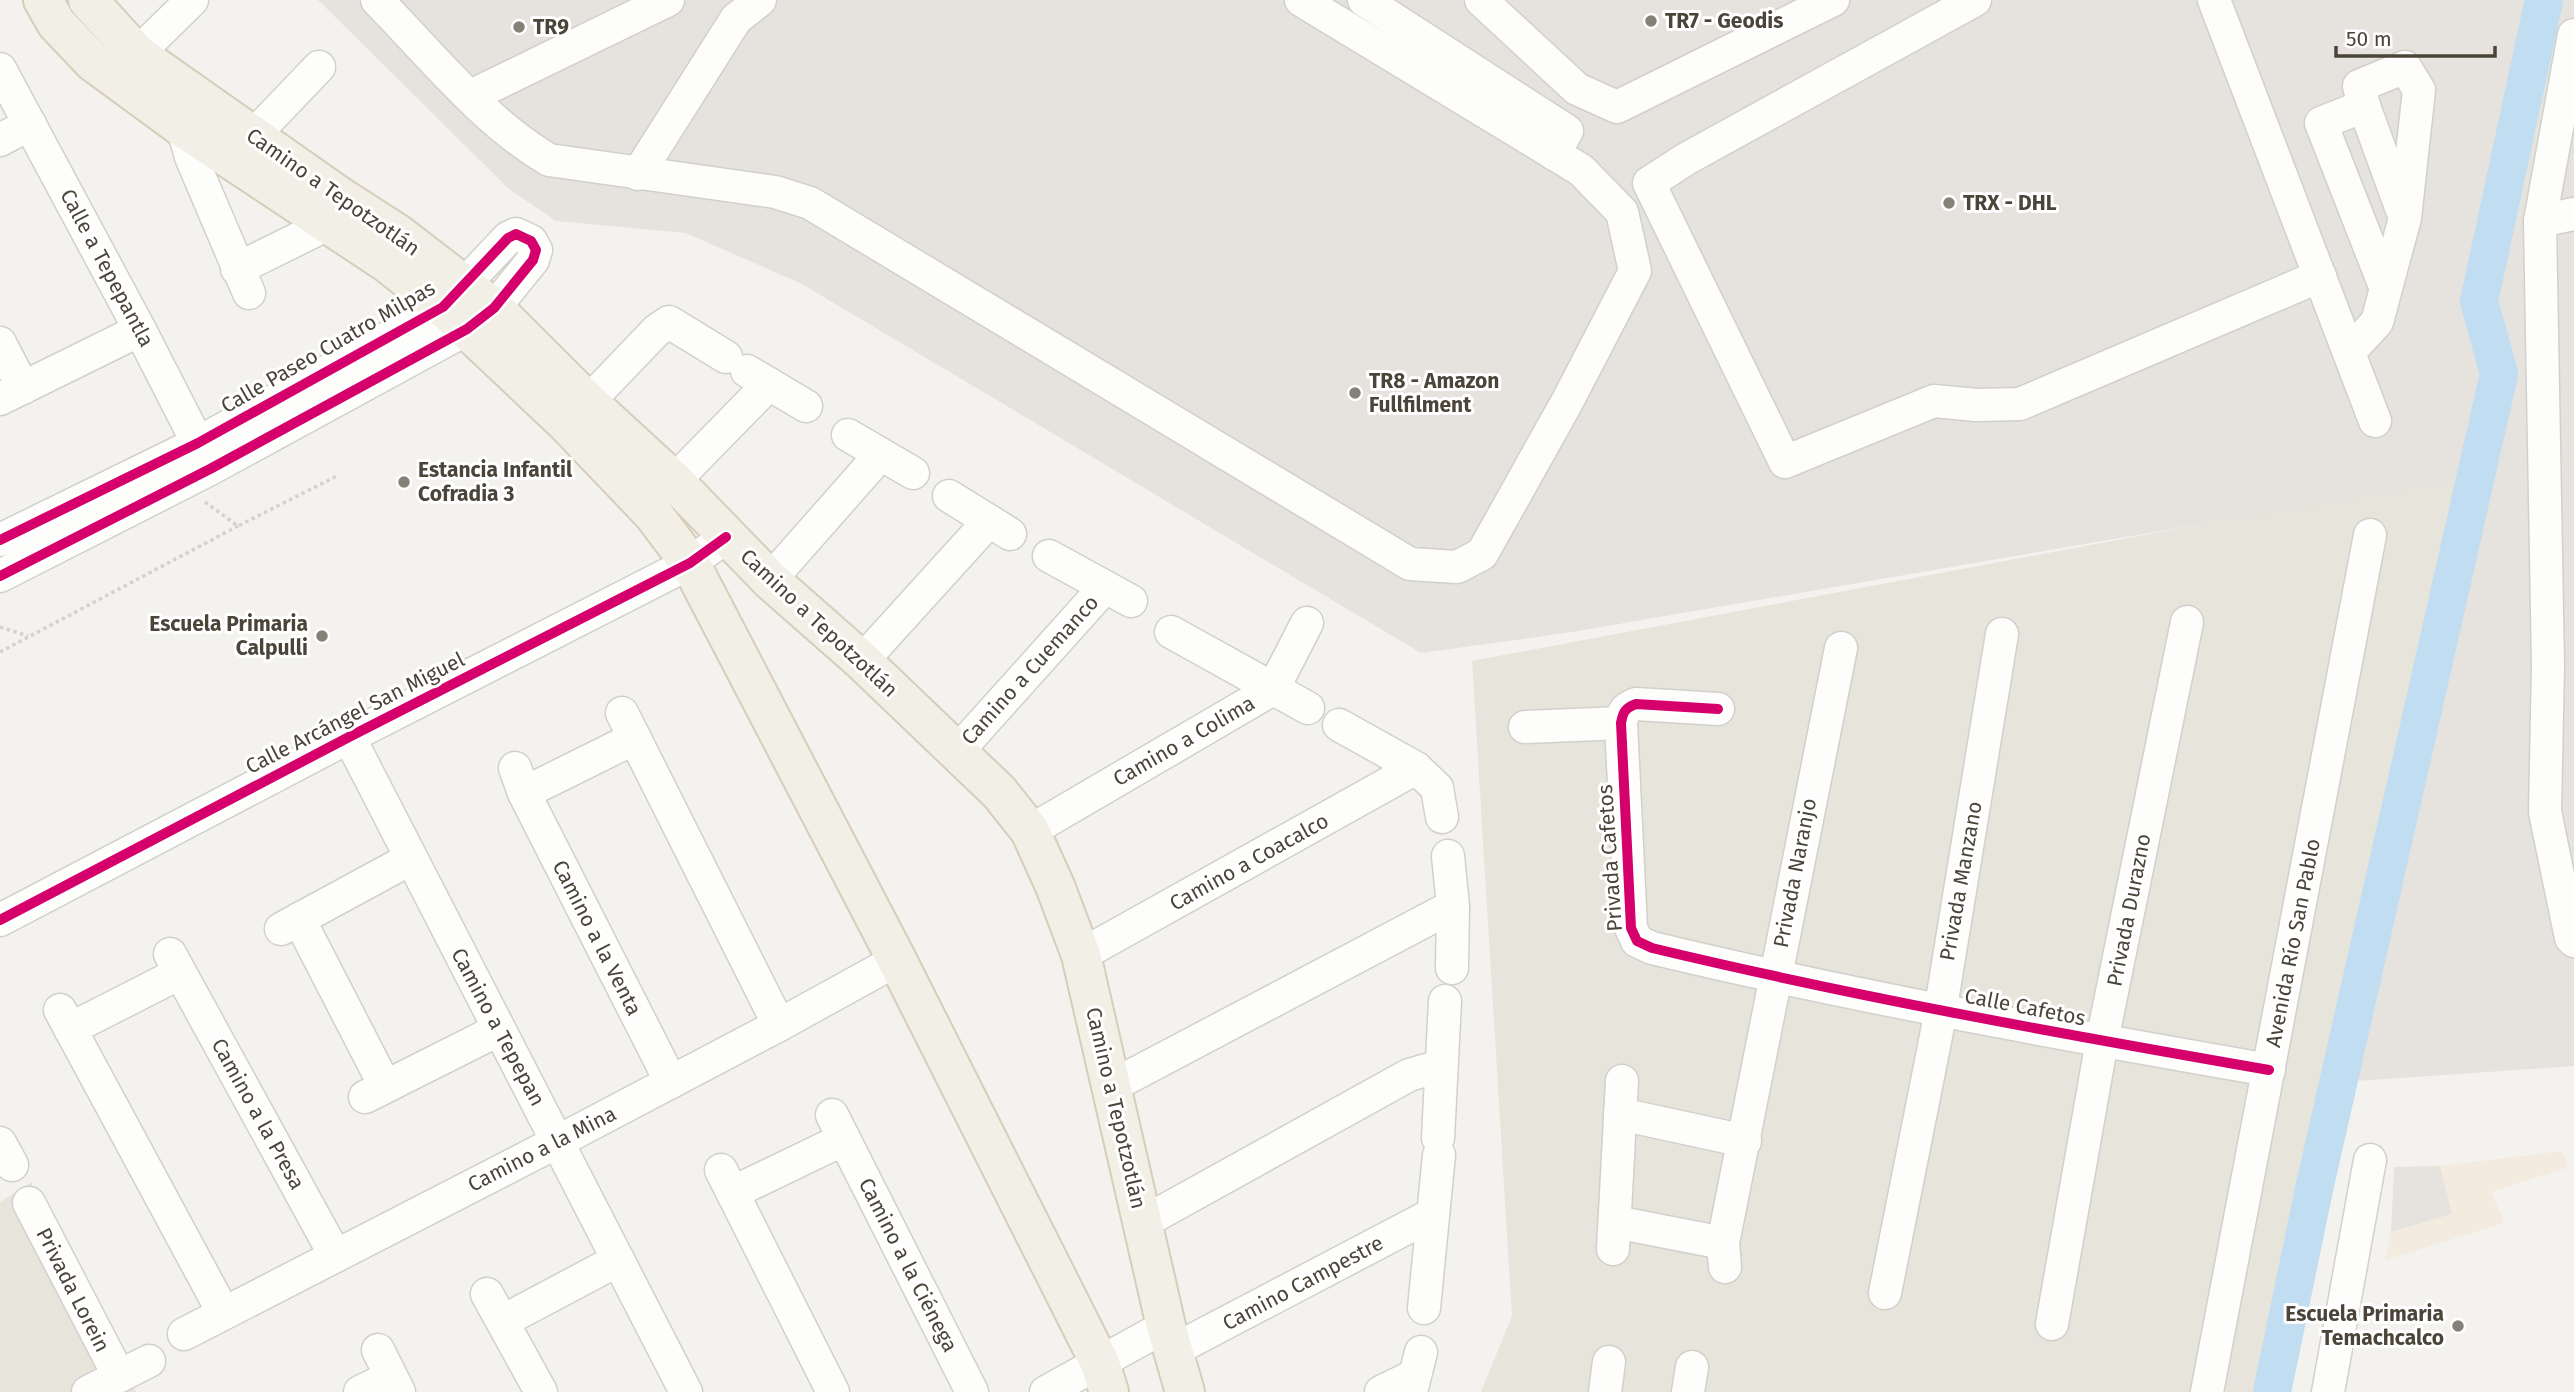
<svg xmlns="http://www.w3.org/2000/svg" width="2574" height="1392" viewBox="0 0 2574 1392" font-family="'Fira Sans',sans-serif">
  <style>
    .residential { fill: #e7e4dc }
    .commercial { fill: #f3ebdf }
    .industrial { fill: #e6e2de }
    .parking { fill: #e6e3df }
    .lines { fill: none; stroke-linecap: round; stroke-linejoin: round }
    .river { stroke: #c0ddf1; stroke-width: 38 }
    .minor-casing { stroke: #d2d0cb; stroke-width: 35 }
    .major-casing { stroke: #d6cebb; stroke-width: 42 }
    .path { stroke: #d3d2cc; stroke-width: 3.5; stroke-dasharray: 3.5 3.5; stroke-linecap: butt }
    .minor { stroke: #fdfdfc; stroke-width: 32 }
    .major { stroke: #f2efe6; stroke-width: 38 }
    .cycleway-casing { stroke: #fff; stroke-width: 15 }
    .cycleway { stroke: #d6006c; stroke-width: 10 }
    .poi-dot { fill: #868178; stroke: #fff; stroke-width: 2.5 }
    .labels { text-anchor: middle; stroke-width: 6; stroke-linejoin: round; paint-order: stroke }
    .poi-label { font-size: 21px; font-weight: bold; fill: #4b4439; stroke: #fff; text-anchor: start }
    .street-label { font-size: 21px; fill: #4b4439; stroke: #fff }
  </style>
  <rect width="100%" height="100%" fill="#f4f2ee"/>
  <g class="residential">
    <polygon points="2474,473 2259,1392 1481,1392 1512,1316 1472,661"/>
    <polygon points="32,1182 32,1198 136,1392 0,1392 0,1202"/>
  </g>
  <polygon class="commercial" points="2562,1151 2569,1167 2492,1192 2504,1223 2385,1260 2391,1232 2452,1214 2440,1166"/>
  <polygon class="industrial" points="318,0 2574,0 2574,1066 2356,1081 2487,475 1572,632 1421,653 802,284 686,233 556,221 509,189"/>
  <polygon class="parking" points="2440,1166 2452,1214 2391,1232 2394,1167"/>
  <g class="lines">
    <polyline class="river" points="2272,1392 2315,1185 2499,374 2479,301 2544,0"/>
    <defs>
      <g id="minor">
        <path d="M377,0C431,55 483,121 549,160L775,192L810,203L1410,564L1457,567L1482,554L1567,402L1635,271L1622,212L1581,170L1301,0"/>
        <polyline points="1364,0 1567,131 1554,154"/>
        <polyline points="1481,0 1577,89 1617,107 1833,0"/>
        <polyline points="1975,0 1686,159 1649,183 1785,462 1934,401 1976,405 2020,404 2320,276"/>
        <polyline points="2214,0 2375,421"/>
        <polyline points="2574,35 2540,221 2548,666 2545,812 2571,938 2574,941"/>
        <polyline points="137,54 192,0"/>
        <polyline points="0,69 140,330 207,461"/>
        <polyline points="471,96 668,0"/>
        <polyline points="2364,106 2402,210"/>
        <polyline points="183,128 191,157 249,293"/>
        <polyline points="253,136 319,67"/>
        <polyline points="0,140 30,124"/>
        <polyline points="638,174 736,19 760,0"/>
        <polyline points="2540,221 2574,214"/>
        <polyline points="237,269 326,225"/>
        <polyline points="0,343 23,388"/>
        <polyline points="2349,352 2377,322 2405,218 2419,90 2405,67 2359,86 2364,106 2321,123 2386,289"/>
        <polyline points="747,371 806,406"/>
        <polyline points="0,399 140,330"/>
        <polyline points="588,402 656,331 669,322 726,357"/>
        <polyline points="848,435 913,473"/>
        <polyline points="674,481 769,384"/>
        <polyline points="949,496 1010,534"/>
        <polyline points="0,540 198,443 443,307 508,238 516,234 531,241 536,250 533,260 494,308 467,329 210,469 0,576"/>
        <polyline points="1049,556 1131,601"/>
        <polyline points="770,580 880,455"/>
        <polyline points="1171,632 1308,708"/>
        <polyline points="862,661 989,521"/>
        <path d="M1718,709L1636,704C1625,708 1623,712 1621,723L1631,928L1637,941L1652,948C1856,997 2062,1034 2269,1070"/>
        <polyline points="622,713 779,1025"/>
        <polyline points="1339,725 1416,768 1437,788 1442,817"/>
        <polyline points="1525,727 1621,723"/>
        <polyline points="349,737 686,1392"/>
        <polyline points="956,753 1104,588"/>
        <polyline points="515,768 524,793 671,1082"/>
        <polyline points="524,793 635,738"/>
        <polyline points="1030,831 1273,689 1307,623"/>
        <polyline points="1448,856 1453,906 1452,968"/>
        <polyline points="299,919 385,1086"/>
        <polyline points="0,920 349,737 690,563 726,537"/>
        <polyline points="281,929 410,859"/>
        <polyline points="170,954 335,1255"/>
        <polyline points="1081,955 1416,768"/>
        <polyline points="60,1010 223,1312"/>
        <polyline points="70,1029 180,973"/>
        <polyline points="1110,1087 1453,906"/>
        <polyline points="365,1097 498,1030"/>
        <polyline points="1620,1114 1745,1141"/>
        <polyline points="832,1115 972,1392"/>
        <polyline points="1438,1138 1445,1001"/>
        <polyline points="0,1143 12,1165"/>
        <polyline points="721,1170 833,1392"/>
        <polyline points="734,1192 844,1139"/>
        <polyline points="29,1203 119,1376"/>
        <polyline points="1615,1222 1723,1243"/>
        <polyline points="1142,1223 1409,1075 1440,1066"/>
        <polyline points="1613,1249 1622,1081"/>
        <polyline points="1725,1267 1723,1243 1841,648"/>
        <polyline points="1885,1293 1937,1031 2002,634"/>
        <polyline points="487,1294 541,1392"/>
        <polyline points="1424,1308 1439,1155"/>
        <polyline points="503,1321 618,1260"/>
        <polyline points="2052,1324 2102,1041 2187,622"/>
        <polyline points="184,1334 557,1142 779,1025 897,960"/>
        <polyline points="378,1350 399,1392"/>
        <polyline points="1172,1351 1433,1214"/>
        <polyline points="88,1392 149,1361"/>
        <polyline points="360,1392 391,1377"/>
        <polyline points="1046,1392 1166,1326"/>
        <polyline points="1381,1392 1414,1376"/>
        <polyline points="1411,1392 1421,1352"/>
        <polyline points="1605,1392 1609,1362"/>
        <polyline points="1688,1392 1692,1367"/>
        <polyline points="2207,1392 2370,535"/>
        <polyline points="2328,1392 2370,1160"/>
      </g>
      <g id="major">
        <polyline points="43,0 56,23 93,62 183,128 387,263 443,307 567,424 653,514 690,563 897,960 1100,1363 1109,1392"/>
        <polyline points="88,0 137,54 339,196 398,234 494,308 588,402 674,481 770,580 862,661 999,792 1030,831 1055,886 1081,955 1166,1326 1185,1392"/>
      </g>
    </defs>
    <use href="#minor" class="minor-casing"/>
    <use href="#major" class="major-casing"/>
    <g class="path">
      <polyline points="205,502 238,526 337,476"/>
      <polyline points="0,627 28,636"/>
      <polyline points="0,652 238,526"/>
    </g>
    <use href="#minor" class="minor"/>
    <use href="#major" class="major"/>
    <defs>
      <g id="cycleway">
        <polyline points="0,540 198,443 443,307 508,238 516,234 531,241 536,250 533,260 494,308 467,329 210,469 0,576"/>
        <path d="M1718,709L1636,704C1625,708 1623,712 1621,723L1631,928L1637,941L1652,948C1856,997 2062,1034 2269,1070"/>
        <polyline points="0,920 349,737 690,563 726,537"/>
      </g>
    </defs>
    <use href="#cycleway" class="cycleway-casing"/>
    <use href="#cycleway" class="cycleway"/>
  </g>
  <g class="poi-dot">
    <circle cx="1651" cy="21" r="7"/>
    <circle cx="519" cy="27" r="7"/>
    <circle cx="1949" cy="203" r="7"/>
    <circle cx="1355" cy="393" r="7"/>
    <circle cx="404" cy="482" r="7"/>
    <circle cx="322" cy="636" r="7"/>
    <circle cx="2458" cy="1326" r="7"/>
  </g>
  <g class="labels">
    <g class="poi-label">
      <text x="1665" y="28">TR7 - Geodis</text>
      <text x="533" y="34">TR9</text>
      <text x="1963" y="210">TRX - DHL</text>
      <text x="1369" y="388">TR8 - Amazon<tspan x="1369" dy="24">Fullfilment</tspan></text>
      <text x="418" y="477">Estancia Infantil<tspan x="418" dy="24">Cofradia 3</tspan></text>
      <text x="308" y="631" text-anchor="end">Escuela Primaria<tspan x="308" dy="24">Calpulli</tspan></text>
      <text x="2444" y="1321" text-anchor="end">Escuela Primaria<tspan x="2444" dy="24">Temachcalco</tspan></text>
    </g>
    <g class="street-label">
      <text transform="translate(333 192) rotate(35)" y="7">Camino a Tepotzotlán</text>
      <text transform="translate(107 268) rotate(62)" y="7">Calle a Tepepantla</text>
      <text transform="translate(328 347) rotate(-30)" y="7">Calle Paseo Cuatro Milpas</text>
      <text transform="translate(819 623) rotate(43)" y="7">Camino a Tepotzotlán</text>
      <text transform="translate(1030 670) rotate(-48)" y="7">Camino a Cuemanco</text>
      <text transform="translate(355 713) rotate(-27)" y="7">Calle Arcángel San Miguel</text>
      <text transform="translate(1184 741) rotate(-30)" y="7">Camino a Colima</text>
      <text transform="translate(1610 858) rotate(-94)" y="7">Privada Cafetos</text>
      <text transform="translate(1249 862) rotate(-29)" y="7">Camino a Coacalco</text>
      <text transform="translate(1795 873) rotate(-79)" y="7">Privada Naranjo</text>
      <text transform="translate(1961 881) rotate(-80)" y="7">Privada Manzano</text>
      <text transform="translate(2129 910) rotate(-79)" y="7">Privada Durazno</text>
      <text transform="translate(597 938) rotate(63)" y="7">Camino a la Venta</text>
      <text transform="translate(2293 943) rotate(-79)" y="7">Avenida Río San Pablo</text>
      <text transform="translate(2025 1007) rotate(11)" y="7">Calle Cafetos</text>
      <text transform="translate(498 1027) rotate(62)" y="7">Camino a Tepepan</text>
      <text transform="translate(1116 1108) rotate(77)" y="7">Camino a Tepotzotlán</text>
      <text transform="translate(258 1114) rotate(61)" y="7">Camino a la Presa</text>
      <text transform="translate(542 1149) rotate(-27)" y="7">Camino a la Mina</text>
      <text transform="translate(908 1265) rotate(63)" y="7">Camino a la Ciénega</text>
      <text transform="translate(1303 1283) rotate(-28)" y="7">Camino Campestre</text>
      <text transform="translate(73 1290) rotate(63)" y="7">Privada Lorein</text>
    </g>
  </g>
  <path d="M2336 46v10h159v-10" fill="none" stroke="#4b4439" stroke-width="3.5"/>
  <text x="2346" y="46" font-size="21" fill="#4b4439" stroke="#ffffff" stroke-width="5" paint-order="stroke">50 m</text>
</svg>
